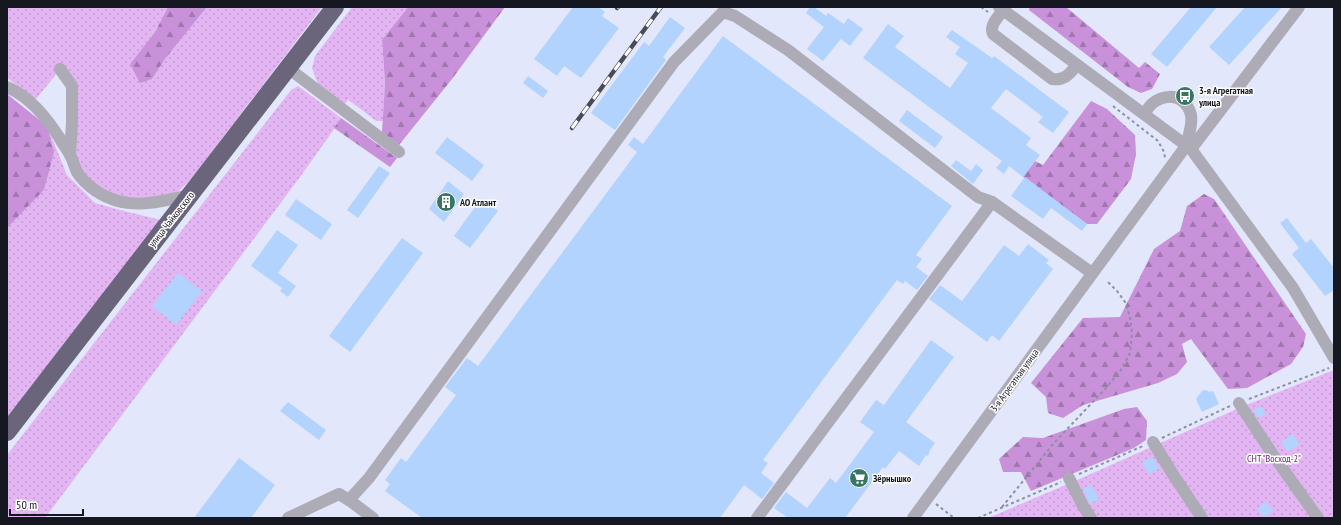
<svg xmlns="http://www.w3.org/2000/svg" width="1341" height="525" viewBox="0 0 1341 525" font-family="'PT Sans Narrow',sans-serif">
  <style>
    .grass { fill: url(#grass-dots) }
    .forest { fill: url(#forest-firs) }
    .building { fill: #b2d3fe }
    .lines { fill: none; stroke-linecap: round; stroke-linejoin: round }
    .path { stroke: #8c90a0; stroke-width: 2; stroke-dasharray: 3 3; stroke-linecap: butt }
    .minor { stroke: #adabb6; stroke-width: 12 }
    .highway { stroke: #6b657c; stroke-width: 18 }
    .rail-casing { stroke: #494c58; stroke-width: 4.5 }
    .rail { stroke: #fff; stroke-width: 3; stroke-dasharray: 9; stroke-linecap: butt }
    .labels { text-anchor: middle; stroke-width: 3; stroke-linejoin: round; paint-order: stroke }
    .poi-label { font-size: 10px; font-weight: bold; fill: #161821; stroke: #fff; text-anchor: start }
    .street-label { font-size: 10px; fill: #161821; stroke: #fff }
    .park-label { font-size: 10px; fill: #69287c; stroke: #fff }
  </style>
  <defs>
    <pattern id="grass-dots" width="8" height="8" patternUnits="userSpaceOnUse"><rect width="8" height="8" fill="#e3b5f2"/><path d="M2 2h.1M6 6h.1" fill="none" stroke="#c29bcf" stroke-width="1.8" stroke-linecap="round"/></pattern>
    <pattern id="forest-firs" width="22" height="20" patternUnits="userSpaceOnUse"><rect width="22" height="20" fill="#c891d9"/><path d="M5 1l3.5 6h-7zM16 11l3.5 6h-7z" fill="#a175b0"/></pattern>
  </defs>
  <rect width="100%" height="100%" fill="#e2e7fc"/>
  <g class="grass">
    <path d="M7,7H168L155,32L130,64L152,79L165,59L207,7H322L198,170C188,182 180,194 165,198L117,197L102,189L87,178L76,160L73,143L76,109L62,67L36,99L7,78Z"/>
    <polygon points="352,7 408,7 382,40 385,83 383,121 376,121 362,110 348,100 343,106 321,89 316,79 312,68 315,56"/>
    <polygon points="298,86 341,118 332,132 300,177 45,518 7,518 7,455 291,90"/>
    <polygon points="47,126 67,175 95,203 120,210 161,220 7,417 7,228 44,190"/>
    <polygon points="1334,370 1334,518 988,518 1068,484 1246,405"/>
  </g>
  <g class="forest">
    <polygon points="168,7 207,7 165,59 152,79 140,83 130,64 155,32"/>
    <polygon points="408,7 505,7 452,79 399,145 382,132 385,83 382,40"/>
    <polygon points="1030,7 1066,7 1139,68 1145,62 1160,74 1152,89 1141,93 1128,87 1029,10"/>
    <polygon points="7,94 47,126 54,152 44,190 7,228"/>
    <polygon points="1091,101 1107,109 1135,135 1136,154 1131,179 1097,224 1087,224 1023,177 1035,161 1043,165"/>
    <polygon points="341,118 397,158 390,167 334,128"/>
    <polygon points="1204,194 1214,199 1306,334 1303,347 1291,364 1247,388 1228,389 1191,339 1182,344 1187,362 1177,374 1158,383 1083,405 1063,418 1048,413 1046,397 1031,383 1083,318 1120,317 1154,249 1180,231 1187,206"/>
    <polygon points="1137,407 1147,421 1146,440 1134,448 1031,491 1021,472 1003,472 999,459 1023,437 1043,438 1124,409"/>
  </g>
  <g class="building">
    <polygon points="573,7 598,7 605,12 602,16 619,28 581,78 564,66 557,76 534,59"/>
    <polygon points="810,7 814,7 826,16 828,13 844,24 848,18 863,29 850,46 841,39 823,61 807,49 824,27 806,13"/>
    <polygon points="1191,7 1217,7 1167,67 1151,54"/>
    <polygon points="1245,7 1282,7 1229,65 1209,47"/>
    <polygon points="670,17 685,28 663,57 666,60 615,130 591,113 644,42 649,46"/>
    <polygon points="888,24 904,36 895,47 950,88 968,63 955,54 960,47 946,37 952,30 992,58 994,56 1069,112 1053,133 1038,122 1043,117 1006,89 991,108 1031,138 1026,145 1040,155 1023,177 1009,166 1004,174 996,168 1002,161 863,58"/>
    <polygon points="723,36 952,206 916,255 922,259 916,267 928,276 917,290 905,281 903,284 897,280 763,460 768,463 761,473 774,483 762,499 744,485 720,518 422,518 385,491 390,484 385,480 401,458 406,462 456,395 445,387 467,358 478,366 637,152 628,145 634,137 643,144"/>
    <polygon points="528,76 548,91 543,98 523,83"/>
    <polygon points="907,110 943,137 935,148 899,121"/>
    <polygon points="447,137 484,165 472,181 435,153"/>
    <polygon points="956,160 971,171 976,164 983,170 973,184 951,166"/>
    <polygon points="379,166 390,173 358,218 347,210"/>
    <polygon points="1025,177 1087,224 1082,231 1051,208 1043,219 1011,196"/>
    <polygon points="448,181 464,194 444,222 429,209"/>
    <polygon points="296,199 332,224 321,240 285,215"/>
    <polygon points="481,199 498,211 470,248 454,236"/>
    <polygon points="1287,218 1306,243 1311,239 1334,268 1334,290 1325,296 1292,254 1299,248 1280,223"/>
    <polygon points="277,230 298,245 278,273 296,286 288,297 280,291 282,288 251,266"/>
    <polygon points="402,238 423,253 350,352 329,336"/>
    <polygon points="1028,244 1049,260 1046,263 1053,269 999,341 992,335 987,342 929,299 940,285 962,301 1004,245 1019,256"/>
    <polygon points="178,273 202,291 176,325 152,306"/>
    <polygon points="931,340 954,357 906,422 935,443 930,450 928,456 926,455 919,466 899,451 885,469 883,467 845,518 788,518 774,508 786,492 807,508 830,478 836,483 874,432 860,422 876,400 884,405"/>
    <polygon points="1205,390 1210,392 1213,391 1219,404 1202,412 1196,399 1202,391"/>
    <polygon points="288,402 326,430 319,440 280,411"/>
    <polygon points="1261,406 1266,414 1258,418 1253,411"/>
    <polygon points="1292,434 1300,444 1288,452 1281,442"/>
    <polygon points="1153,457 1159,469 1148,474 1142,462"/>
    <polygon points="239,458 275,485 251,518 194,518"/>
    <polygon points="1091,485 1099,499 1090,504 1083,489"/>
    <polygon points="1266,502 1273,511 1264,518 1257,508"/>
  </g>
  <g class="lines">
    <g class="path">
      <polyline points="981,7 988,12"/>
      <polyline points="1113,106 1158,141 1164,152 1165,158"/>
      <polyline points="1249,399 1329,368"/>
      <polyline points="1162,438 1230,406"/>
      <polyline points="1079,474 1143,446"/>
      <polyline points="936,504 954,518"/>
      <polyline points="1002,507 1054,443 1105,389 1121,370 1130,353 1132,333 1130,317 1125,302 1117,291 1106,280"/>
      <polyline points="978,518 1061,482"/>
    </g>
    <g class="minor">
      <polyline points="999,7 1191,149 1293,288 1334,358"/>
      <path d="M1003,10C998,18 989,25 993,34L1052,79C1065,81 1070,73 1077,65"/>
      <polyline points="288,68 399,152"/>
      <polyline points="60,69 72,86 72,123 70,154"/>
      <path d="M7,87C30,97 45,116 59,137C62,143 67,149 70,155C73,160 74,166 77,172C81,179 89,186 96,191C126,211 157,203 190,195"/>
      <polyline points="1191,149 1299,7"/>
      <polyline points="1239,403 1273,455 1318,518"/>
      <polyline points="1153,442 1174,476 1202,518"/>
      <polyline points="1069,478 1083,506 1091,518"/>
      <polyline points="349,500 373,518"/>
      <polyline points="288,518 339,494 349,500 369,478 674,62 723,12 735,16 788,50 978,197 992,202 1092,273"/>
      <polyline points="757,518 992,202"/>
      <path d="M913,518L1186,146C1188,136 1193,125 1191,115C1185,90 1154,92 1145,114"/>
    </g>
    <polyline class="highway" points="7,432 335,7"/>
    <defs>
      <g id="rail">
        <polyline points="617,8 618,7"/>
        <polyline points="572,128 661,7"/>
      </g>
    </defs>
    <use href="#rail" class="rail-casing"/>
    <use href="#rail" class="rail"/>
  </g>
  <defs>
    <symbol id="bus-disc" viewBox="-11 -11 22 22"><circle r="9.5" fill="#387661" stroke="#fff"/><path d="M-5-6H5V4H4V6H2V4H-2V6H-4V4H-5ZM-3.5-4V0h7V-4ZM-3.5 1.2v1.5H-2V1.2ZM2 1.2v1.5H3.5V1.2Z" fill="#fff"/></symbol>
    <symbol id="building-disc" viewBox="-11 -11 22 22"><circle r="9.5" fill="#387661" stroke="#fff"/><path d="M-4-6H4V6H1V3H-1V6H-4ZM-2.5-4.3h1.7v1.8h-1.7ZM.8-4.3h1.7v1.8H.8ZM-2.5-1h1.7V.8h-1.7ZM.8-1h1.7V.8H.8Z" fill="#fff"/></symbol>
    <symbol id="supermarket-disc" viewBox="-11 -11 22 22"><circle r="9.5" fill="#387661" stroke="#fff"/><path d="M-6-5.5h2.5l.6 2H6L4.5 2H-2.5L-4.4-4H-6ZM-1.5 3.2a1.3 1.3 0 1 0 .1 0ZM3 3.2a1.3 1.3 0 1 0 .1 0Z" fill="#fff"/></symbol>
  </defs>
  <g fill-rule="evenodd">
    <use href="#bus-disc" x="1174" y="85" width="22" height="22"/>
    <use href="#building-disc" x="435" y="191" width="22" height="22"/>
    <use href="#supermarket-disc" x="848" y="467" width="22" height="22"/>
  </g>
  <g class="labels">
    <g class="poi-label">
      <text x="1199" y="94">3-я Агрегатная<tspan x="1199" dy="12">улица</tspan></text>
      <text x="460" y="206">АО Атлант</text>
      <text x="873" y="482">Зёрнышко</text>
    </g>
    <g class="street-label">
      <text transform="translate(171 219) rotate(-52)" y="4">улица Чайковского</text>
      <text transform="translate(1014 380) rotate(-54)" y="4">3-я Агрегатная улица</text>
    </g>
    <g class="park-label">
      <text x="1274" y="462">СНТ "Восход-2"</text>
    </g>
  </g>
  <rect width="1341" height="525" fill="none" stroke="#161821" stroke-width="16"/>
  <path d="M10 509v6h73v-6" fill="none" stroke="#161821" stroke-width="2"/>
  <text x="16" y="509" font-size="12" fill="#161821" stroke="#ffffff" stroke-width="3" paint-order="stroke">50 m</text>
</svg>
